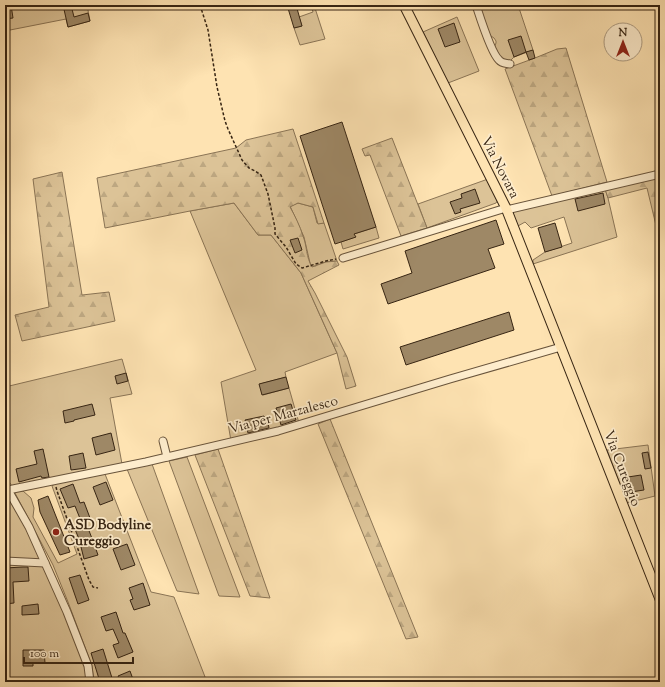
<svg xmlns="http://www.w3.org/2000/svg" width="665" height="687" viewBox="0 0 665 687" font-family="'Sorts Mill Goudy',serif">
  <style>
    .green { fill: #dcc397; stroke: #8a7455 }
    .forest { fill: url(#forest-firs); stroke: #8a7455 }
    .building { fill: #9e8866; stroke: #372513 }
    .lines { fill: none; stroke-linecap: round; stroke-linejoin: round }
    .minor-casing { stroke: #69543b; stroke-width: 9 }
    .major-casing { stroke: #372513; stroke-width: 11 }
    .path { stroke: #372513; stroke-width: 1.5; stroke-dasharray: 3 2; stroke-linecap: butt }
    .minor { stroke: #feedcd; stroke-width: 7 }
    .major { stroke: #fee3b2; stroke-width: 9 }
    .poi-dot { fill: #8f2418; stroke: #feedcd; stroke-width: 1.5 }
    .labels { text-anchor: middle; stroke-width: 3.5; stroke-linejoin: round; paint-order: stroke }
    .street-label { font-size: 14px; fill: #372513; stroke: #feedcd }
    .poi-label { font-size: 14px; font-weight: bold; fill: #372513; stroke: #feedcd; text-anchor: start }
  </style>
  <defs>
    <pattern id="forest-firs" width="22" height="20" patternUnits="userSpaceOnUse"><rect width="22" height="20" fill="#dcc397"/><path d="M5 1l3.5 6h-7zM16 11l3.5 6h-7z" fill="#bda781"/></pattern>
  </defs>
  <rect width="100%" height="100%" fill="#fee3b2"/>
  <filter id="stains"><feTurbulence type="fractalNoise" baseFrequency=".005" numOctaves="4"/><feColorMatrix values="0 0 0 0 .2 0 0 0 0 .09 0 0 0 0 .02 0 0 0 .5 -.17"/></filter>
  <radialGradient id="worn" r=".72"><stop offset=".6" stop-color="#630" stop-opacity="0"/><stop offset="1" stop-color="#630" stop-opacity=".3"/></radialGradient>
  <g class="green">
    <polygon points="5,5 87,5 90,21 68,27 66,19 5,31"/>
    <polygon points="311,5 314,5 325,39 300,45 294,28 302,26 299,17 313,12"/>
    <polygon points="478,5 518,5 533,50 514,57 510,61 503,61 494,48 496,43 496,41 494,38 488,34"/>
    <polygon points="457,17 479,71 448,83 423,32"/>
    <polygon points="488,179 498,200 496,203 427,228 418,204"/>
    <polygon points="605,189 608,198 617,237 533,264 533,260 545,252 572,243 564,217 531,228 525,222 518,226 512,212"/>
    <polygon points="234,203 258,235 271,235 301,273 337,353 285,372 286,377 260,384 263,395 289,388 299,423 231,441 221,382 256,370 190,211"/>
    <polygon points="298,203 313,207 317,223 324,223 337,261 326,262 312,267 310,263 304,237 290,206"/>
    <polygon points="376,227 379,238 343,249 341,242 355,237 354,234"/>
    <polygon points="122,359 132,394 110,398 122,464 12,486 5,476 5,387"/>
    <polygon points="648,445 655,496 627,503 607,450"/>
    <polygon points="187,457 240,597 219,596 169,461"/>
    <polygon points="152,464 199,594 177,591 127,469"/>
    <polygon points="105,474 151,592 174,597 207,682 94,682 92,666 68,602 53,565 15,493 17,491 23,491 31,498 34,508 33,517 58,563 77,554 52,486 56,483"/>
    <polygon points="5,488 29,529 86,667 87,682 5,682"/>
  </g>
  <g class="forest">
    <polygon points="566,48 607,182 552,196 505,69 535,58 557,49"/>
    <path d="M293,129L324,223L318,224L313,207L298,203L290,207C295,216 300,226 303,236C307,246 306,257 312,267L326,262L337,261L339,265L308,281L315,293L347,357L356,386L346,389L337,353L301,273L271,235H258L234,203L190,211L105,228L97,178L236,148L246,140Z"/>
    <polygon points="392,138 427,228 401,236 370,155 365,156 362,149"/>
    <polygon points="62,172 82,295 109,292 115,321 22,341 15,315 49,307 33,179"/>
    <polygon points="660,176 660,242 647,188 608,198 605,189"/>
    <polygon points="330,419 418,637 406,639 318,424"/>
    <polygon points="218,449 270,598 250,596 195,455"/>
  </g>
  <g class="building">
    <polygon points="5,5 11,5 13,18 5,19"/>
    <polygon points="63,5 71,5 74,17 88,13 90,21 68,27"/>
    <polygon points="287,5 296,5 302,26 294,28"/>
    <polygon points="454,23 460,42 445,47 438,29"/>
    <polygon points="521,36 526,52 514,57 508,40"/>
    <polygon points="533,50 535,58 529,60 526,52"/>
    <polygon points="342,122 376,227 354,234 356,237 335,244 300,136"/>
    <polygon points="475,189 480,203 460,209 461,212 455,214 450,202 462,198 461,194"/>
    <polygon points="603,193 605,204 578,211 575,199"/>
    <polygon points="496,220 504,244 488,249 495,268 388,304 381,284 412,273 405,251"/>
    <polygon points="555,223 562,247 545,252 538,228"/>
    <polygon points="298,238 302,250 295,253 290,240"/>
    <polygon points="509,312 514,330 406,365 400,347"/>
    <polygon points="126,373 128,381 117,384 115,376"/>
    <polygon points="286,377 289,388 262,395 259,384"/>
    <polygon points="92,404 95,415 74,420 74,421 65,423 63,411"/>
    <polygon points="291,404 296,420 281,425 276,408"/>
    <polygon points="264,416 265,424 268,423 269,428 248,433 245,420"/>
    <polygon points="111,433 115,450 96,455 92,438"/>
    <polygon points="43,449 49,477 42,478 41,476 19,482 16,469 37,464 34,451"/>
    <polygon points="648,452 651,468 645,469 642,453"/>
    <polygon points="83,453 86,468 71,470 69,456"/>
    <polygon points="641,475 644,490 631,492 628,477"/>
    <polygon points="106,482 113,500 100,505 93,487"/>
    <polygon points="73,484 80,503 84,502 90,518 81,521 75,506 68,508 60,489"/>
    <polygon points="48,496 70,552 60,555 40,512 38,500"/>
    <polygon points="86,523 93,541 98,555 84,559 81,547 82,546 74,527"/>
    <polygon points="127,544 135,565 121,570 113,549"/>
    <polygon points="23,567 28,567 29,581 13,582 14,603 5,604 5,568"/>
    <polygon points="80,575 89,600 78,604 69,578"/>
    <polygon points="143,583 150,605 134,610 130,600 133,599 129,588"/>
    <polygon points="38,604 39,614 22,615 22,606"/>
    <polygon points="116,612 123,633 125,633 133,652 118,658 113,645 119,643 113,629 106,631 101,617"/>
    <polygon points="103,649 112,678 100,682 91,653"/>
    <polygon points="23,650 44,650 45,663 33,663 33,666 23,666"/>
    <polygon points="130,671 134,682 121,682 118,676"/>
  </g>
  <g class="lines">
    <defs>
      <g id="minor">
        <path d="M476,5C480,17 491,53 499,60C502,64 506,63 510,64"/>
        <polyline points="506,210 660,174"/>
        <polyline points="343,258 506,208"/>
        <polyline points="163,441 167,457"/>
        <polyline points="5,485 8,490 146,462 278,431 450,379 561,347"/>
        <polyline points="8,490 29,527 67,612 88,666 90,682"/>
        <polyline points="5,561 45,563"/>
      </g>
      <polyline id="major" points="404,5 506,208 660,599"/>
    </defs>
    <use href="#minor" class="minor-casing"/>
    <use href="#major" class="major-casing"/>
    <g class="path">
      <polyline points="200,5 208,30 217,87 225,121 228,129 242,160 249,168 255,171 261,175 268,194 275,228 275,234 286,247 296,264 302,268 326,261 336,259"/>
      <polyline points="56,487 57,491 89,580 93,587 98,588"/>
    </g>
    <use href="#minor" class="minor"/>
    <use href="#major" class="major"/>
  </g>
  <circle class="poi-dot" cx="56" cy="532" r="4"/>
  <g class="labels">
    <g class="street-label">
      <text transform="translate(501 167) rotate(63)" y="5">Via Novara</text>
      <text transform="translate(283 414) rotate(-15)" y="5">Via per Marzalesco</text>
      <text transform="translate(623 468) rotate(69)" y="5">Via Cureggio</text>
    </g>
    <g class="poi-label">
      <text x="64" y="529">ASD Bodyline<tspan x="64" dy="16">Cureggio</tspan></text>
    </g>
  </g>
  <rect width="665" height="687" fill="none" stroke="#fee3b2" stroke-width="20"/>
  <rect x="6" y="6" width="653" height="675" fill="none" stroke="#372513" stroke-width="2"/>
  <rect x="10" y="10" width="645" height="667" fill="none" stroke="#372513"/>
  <g transform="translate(623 42)"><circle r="19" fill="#feedcd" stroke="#ae9d83"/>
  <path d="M0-3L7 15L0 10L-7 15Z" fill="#8f2418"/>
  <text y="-6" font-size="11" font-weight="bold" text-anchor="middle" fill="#372513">N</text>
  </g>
  <path d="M24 657v6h109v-6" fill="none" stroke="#372513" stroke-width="2"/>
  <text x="30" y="657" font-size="12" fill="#372513" stroke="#feedcd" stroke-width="3" paint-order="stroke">100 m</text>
  <rect width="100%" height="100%" filter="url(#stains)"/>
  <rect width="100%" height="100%" fill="url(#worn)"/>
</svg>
